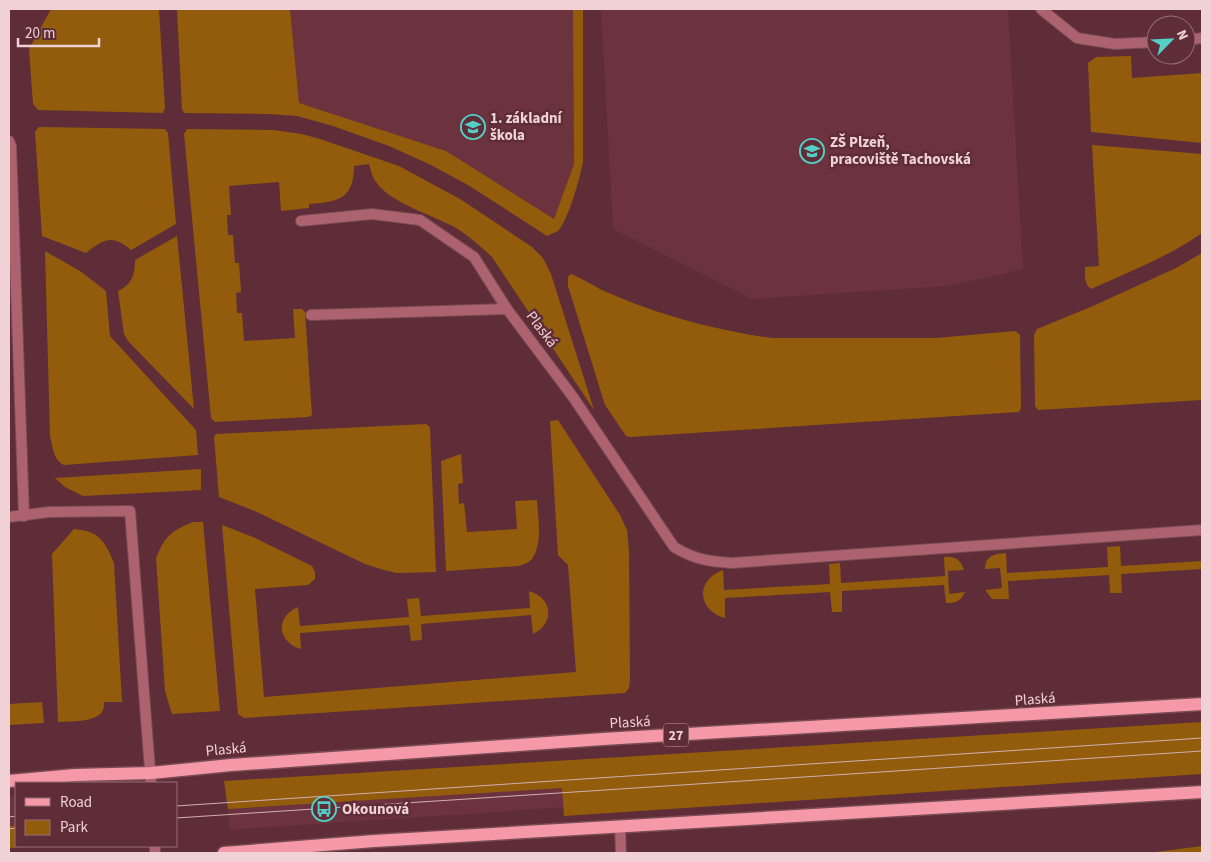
<svg xmlns="http://www.w3.org/2000/svg" width="1211" height="862" viewBox="0 0 1211 862" font-family="'Source Sans 3',sans-serif">
  <style>
    .built { fill: #6c333e }
    .green { fill: #925c0c }
    .lines { fill: none; stroke-linecap: round; stroke-linejoin: round }
    .minor-casing { stroke: #784b53; stroke-width: 12 }
    .primary-casing { stroke: #784b53; stroke-width: 15 }
    .minor { stroke: #ad626f; stroke-width: 10 }
    .primary { stroke: #f599a8; stroke-width: 12 }
    .tram { stroke: #d1aeb3; stroke-width: 1 }
    .labels { text-anchor: middle; stroke-width: 5; stroke-linejoin: round; paint-order: stroke }
    .shield { fill: #5e2d37; stroke: #c4a0a6; stroke-width: 1 }
    .shield-label { font-size: 14px; font-weight: bold; fill: #f0d1d5 }
    .poi-label { font-size: 15px; font-weight: bold; fill: #f0d1d5; stroke: #5e2d37; text-anchor: start }
    .street-label { font-size: 15px; fill: #f0d1d5; stroke: #5e2d37 }
  </style>
  <rect width="100%" height="100%" fill="#5e2d37"/>
  <g class="built">
    <polygon points="290,9 577,9 573,10 574,164 554,219 446,151 299,103"/>
    <polygon points="601,9 1008,9 1023,269 949,286 752,299 613,229"/>
    <polygon points="1202,764 230,830 226,794"/>
    <polygon points="16,795 16,846 32,846 9,848 9,796"/>
  </g>
  <g class="green">
    <polygon points="51,9 159,9 165,108 163,113 38,110 33,104 29,49"/>
    <path d="M177,9H290L299,103L446,151L554,219L574,164L573,10L583,9V161C581,175 568,221 558,231C555,233 550,234 547,236L468,185L429,164L389,146L333,126L297,116L269,114L184,113L182,109Z"/>
    <polygon points="1131,56 1132,78 1202,73 1202,143 1091,132 1088,63 1096,57"/>
    <path d="M39,127L165,129L168,133L176,224L131,250C112,234 104,239 86,253L42,236L35,132Z"/>
    <path d="M187,129L274,130L302,134L320,139L399,166L460,199L532,247L543,258L551,274L594,410L492,257C481,247 469,236 456,228C433,215 390,203 376,182C372,177 371,170 369,164L354,166C354,199 338,202 309,204V208L281,211L279,182L229,186L231,215H227L228,235H233L235,263H239L241,292L236,293L237,313H242L244,341L295,338L293,309H302L305,312L312,415L308,417L215,422L211,418L184,134Z"/>
    <path d="M1092,145L1202,154V233C1168,257 1129,272 1091,289C1084,284 1085,275 1085,267L1099,266Z"/>
    <path d="M177,236L194,409L128,341L124,334L118,291C132,285 135,274 135,260Z"/>
    <path d="M45,251L80,271L106,291L110,336L196,430L198,455L64,465C53,460 53,447 50,436Z"/>
    <polygon points="1202,253 1202,400 1038,410 1035,406 1034,335 1037,329 1093,306 1176,268"/>
    <path d="M571,274C584,279 596,288 609,293C658,315 719,331 772,338H936L1015,331L1020,335L1021,408L1019,412L630,437L626,436L605,405L568,286V277Z"/>
    <polygon points="558,420 620,515 627,530 629,551 630,680 629,688 625,693 244,718 238,714 222,525 253,537 312,566 315,572 315,579 308,585 255,589 264,697 576,672 568,565 558,555 550,421"/>
    <polygon points="426,424 430,427 436,572 397,573 384,570 365,564 257,512 219,497 214,437 216,434"/>
    <path d="M461,454L463,483L458,484L459,504L464,503L467,532L517,529L515,501L537,500C538,517 543,543 532,559C528,563 523,565 518,566L446,571L441,461Z"/>
    <polygon points="201,469 201,490 83,496 65,487 55,478"/>
    <path d="M193,522H203L220,711L172,714L165,691L156,558C165,536 171,531 193,522Z"/>
    <path d="M74,529C99,531 105,541 114,563L122,702H104C104,705 104,708 103,710C97,723 70,721 58,722L52,554Z"/>
    <path d="M1120,546L1121,566L1202,561V569L1121,574L1122,593H1110L1109,575L1008,581L1009,599H992L985,590L1002,588L1000,568L985,569C985,556 994,554 1006,553L1007,573L1108,567L1107,547Z"/>
    <path d="M944,557C955,556 960,559 964,570L948,571L949,594L965,592C961,601 956,603 946,603L944,585L842,591V612H832L830,592L725,598V618C697,610 695,580 723,570L724,590L830,584L829,564L840,563L841,583L945,576Z"/>
    <path d="M529,591C553,598 555,623 533,634L531,615L421,624L422,640L411,641L409,625L300,633L301,649C278,642 274,618 298,607L300,626L409,617L407,599L419,598L421,616L530,608Z"/>
    <polygon points="42,702 44,723 9,725 9,704"/>
    <polygon points="1202,722 1202,774 564,816 562,788 228,809 224,781"/>
    <polygon points="9,826 16,826 16,846 32,846 9,848"/>
    <polygon points="1202,846 1202,853 1148,853"/>
  </g>
  <g class="lines">
    <defs>
      <g id="minor">
        <polyline points="1041,9 1077,38 1115,44 1156,42"/>
        <polyline points="1186,40 1202,38"/>
        <polyline points="9,141 11,146 24,516"/>
        <path d="M301,221L372,214L420,220L474,257L507,309L573,397L674,547C696,560 707,561 731,563L1202,530"/>
        <polyline points="311,315 507,309"/>
        <polyline points="9,517 49,512 130,511 151,783"/>
        <polyline points="620,826 621,853"/>
        <polyline points="155,846 155,853"/>
      </g>
      <g id="primary">
        <polyline points="9,781 75,775 151,773 231,765 603,739 1202,704"/>
        <polyline points="224,853 374,841 1202,792"/>
      </g>
    </defs>
    <use href="#minor" class="minor-casing"/>
    <use href="#primary" class="primary-casing"/>
    <use href="#minor" class="minor"/>
    <use href="#primary" class="primary"/>
    <g class="tram">
      <polyline points="176,806 1202,738"/>
      <polyline points="9,817 16,816"/>
      <polyline points="176,818 1202,751"/>
      <polyline points="9,829 16,828"/>
    </g>
  </g>
  <defs>
    <symbol id="school-ring" viewBox="-11 -11 22 22"><circle r="9.5" fill="#5e2d37" stroke="#55cec6" stroke-width="1.5"/><path d="M0-5L7-2L0 1L-7-2ZM-4 1L0 2.5L4 1V4Q0 6-4 4Z" fill="#55cec6"/></symbol>
    <symbol id="bus-ring" viewBox="-11 -11 22 22"><circle r="9.5" fill="#5e2d37" stroke="#55cec6" stroke-width="1.5"/><path d="M-5-6H5V4H4V6H2V4H-2V6H-4V4H-5ZM-3.5-4V0h7V-4ZM-3.5 1.2v1.5H-2V1.2ZM2 1.2v1.5H3.5V1.2Z" fill="#55cec6"/></symbol>
  </defs>
  <g fill-rule="evenodd">
    <use href="#school-ring" x="459" y="113" width="28" height="28"/>
    <use href="#school-ring" x="798" y="137" width="28" height="28"/>
    <use href="#bus-ring" x="310" y="795" width="28" height="28"/>
  </g>
  <g class="labels">
    <rect class="shield" x="663.5" y="723.5" width="25" height="23" rx="4"/>
    <g class="shield-label">
      <text x="676" y="740">27</text>
    </g>
    <g class="poi-label">
      <text x="490" y="123">1. základní<tspan x="490" dy="17">škola</tspan></text>
      <text x="830" y="147">ZŠ Plzeň,<tspan x="830" dy="17">pracoviště Tachovská</tspan></text>
      <text x="342" y="814">Okounová</text>
    </g>
    <g class="street-label">
      <text transform="translate(542 329) rotate(53)" y="5">Plaská</text>
      <text transform="translate(1035 699) rotate(-4)" y="5">Plaská</text>
      <text transform="translate(630 722) rotate(-3)" y="5">Plaská</text>
      <text transform="translate(226 749) rotate(-5)" y="5">Plaská</text>
    </g>
  </g>
  <rect width="1211" height="862" fill="none" stroke="#f0d1d5" stroke-width="20"/>
  <rect x="15" y="782" width="162" height="65" fill="#5e2d37" stroke="#986f76"/>
  <rect x="25" y="798" width="25" height="8" fill="#f599a8" stroke="#986f76"/>
  <text x="60" y="807" font-size="15" fill="#f0d1d5">Road</text>
  <rect x="25" y="820" width="25" height="15" fill="#925c0c" stroke="#986f76"/>
  <text x="60" y="832" font-size="15" fill="#f0d1d5">Park</text>
  <g transform="translate(1171 40) rotate(66)"><circle r="24" fill="#5e2d37" stroke="#986f76"/>
  <path d="M0-4L9 19L0 12L-9 19Z" fill="#55cec6"/>
  <text y="-8" font-size="14" font-weight="bold" text-anchor="middle" fill="#f0d1d5">N</text>
  </g>
  <path d="M18 38v8h81v-8" fill="none" stroke="#f0d1d5" stroke-width="2.5"/>
  <text x="25" y="38" font-size="15" fill="#f0d1d5" stroke="#5e2d37" stroke-width="4" paint-order="stroke">20 m</text>
</svg>
